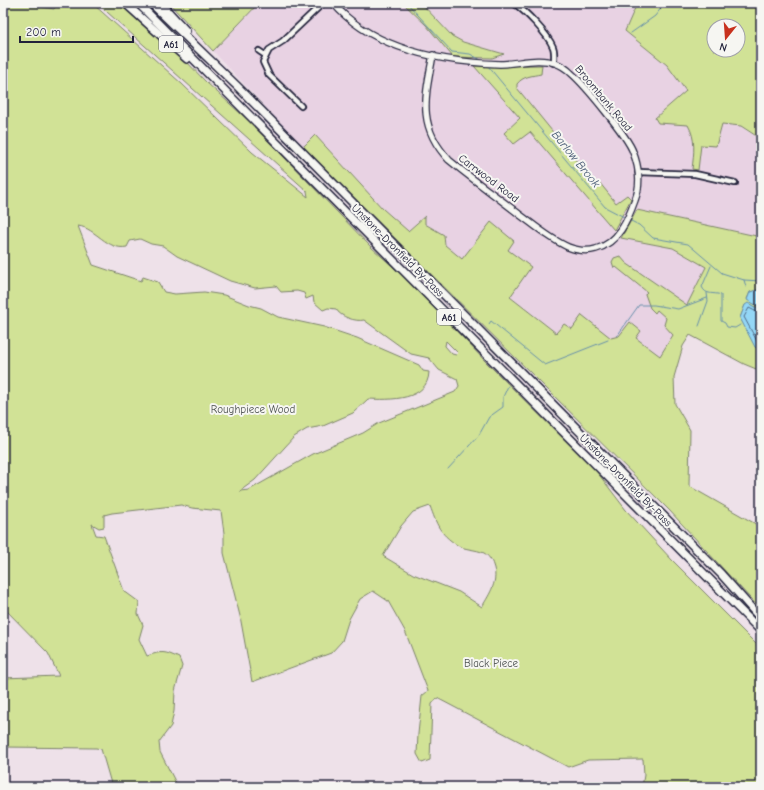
<svg xmlns="http://www.w3.org/2000/svg" width="764" height="790" viewBox="0 0 764 790" font-family="'Comic Neue',sans-serif">
  <style>
    .built { fill: #e8d2e3 }
    .green { fill: #d1e296; stroke: #7a8268; fill-rule: evenodd }
    .water { fill: #94d7f6; stroke: #668fab }
    .lines { fill: none; stroke-linecap: round; stroke-linejoin: round }
    .shore { stroke: #506a86; stroke-width: 1 }
    .stream { stroke: #668fab; stroke-width: 1 }
    .minor-casing { stroke: #22223b; stroke-width: 8 }
    .tertiary-casing { stroke: #22223b; stroke-width: 8 }
    .trunk-casing { stroke: #22223b; stroke-width: 10 }
    .minor { stroke: #f6f6f2; stroke-width: 4.5 }
    .tertiary { stroke: #f6f6f2; stroke-width: 5.5 }
    .trunk { stroke: #f6f6f2; stroke-width: 7 }
    .labels { text-anchor: middle; stroke-width: 4; stroke-linejoin: round; paint-order: stroke }
    .shield { fill: #f6f6f2; stroke: #626272; stroke-width: 1 }
    .shield-label { font-size: 10px; font-weight: bold; fill: #22223b }
    .street-label { font-size: 11px; fill: #22223b; stroke: #f6f6f2 }
    .park-label { font-size: 11px; fill: #4e5252; stroke: #f6f6f2 }
    .water-label { font-size: 12px; font-style: italic; fill: #445873; stroke: #f6f6f2 }
  </style>
  <rect width="100%" height="100%" fill="#eee1e9"/>
  <filter id="ink" filterUnits="userSpaceOnUse"><feTurbulence type="fractalNoise" baseFrequency=".025" numOctaves="2"/><feDisplacementMap in="SourceGraphic" scale="8" xChannelSelector="R" yChannelSelector="G"/><feConvolveMatrix kernelMatrix="1 2 1 2 8 2 1 2 1" color-interpolation-filters="sRGB"/></filter>
  <g filter="url(#ink)">
    <polygon class="built" points="259,3 403,3 426,25 492,58 504,54 463,42 452,36 421,3 642,3 635,8 625,31 747,131 761,139 761,237 637,210 621,238 673,248 706,267 677,328 650,373 575,348 564,324 556,333 510,297 445,245 444,235 425,224 425,216 408,231 383,209 315,135 303,147 213,51"/>
    <g class="green">
      <path d="M3,3H42L43,7L54,9L56,3H92L182,84L252,152L308,197L307,191L97,3H120L186,61L206,82L252,124L371,247L411,283L487,363L597,472L626,510L672,560L761,649V787H642L644,775L643,759L588,760L568,767L437,698L432,704L430,760L422,763L417,754L418,734L422,696L428,691L405,631L388,601L373,591L360,599L349,619L342,641L331,653L252,682L240,616L224,553V533L221,511L192,508L181,505L112,513L104,515V527L99,528L92,524L96,535L104,536L124,591L139,602L138,614L143,625L139,639L147,656C162,651 164,651 179,658L182,666L175,691L174,711L171,726L159,742L160,752L178,787H112L101,749L96,748L3,747V678L59,676L48,653L3,607ZM78,226C96,228 107,251 127,247L130,241L140,239L151,244L163,246L177,256L230,281L255,288L276,286L281,292L297,291L304,293L306,299L313,296L314,302L323,310L328,308L336,309C340,317 356,322 364,320L411,354L429,358L439,370L457,379L459,386L455,392L379,423L363,433L313,454L249,490L240,491L255,480L294,437L307,429L323,426L353,413L368,399C390,400 428,401 429,372L423,371L419,365L357,338L324,327L278,317L261,308L249,305L224,295L204,292L175,294L164,292L158,282L143,277L141,281L93,265ZM446,341L458,353L456,355L452,354L445,346ZM430,506C437,525 439,533 457,545C465,550 476,549 484,553C488,555 492,561 493,565C499,581 490,593 482,607L459,592L413,574L383,556L401,526L413,512Z"/>
      <polygon points="169,3 259,3 213,51"/>
      <polygon points="403,3 421,3 452,36 463,42 504,54 492,58 453,57 426,25"/>
      <path d="M642,3H761V139L741,126L722,124L716,146L701,145L698,170L692,169C694,153 696,139 688,125L658,123L655,118L686,91L667,65L625,31L635,8ZM714,26H738V50H714Z"/>
      <path d="M542,65L541,74C532,76 523,76 517,84V88L596,185L599,182L616,203L627,195L631,199L614,230L530,132L514,144L504,133L520,118L474,66Z"/>
      <polygon points="315,135 383,209 408,231 425,216 425,224 444,235 445,245 462,259 491,222 514,241 508,250 531,267 510,297 556,333 564,324 572,329 582,315 611,338 619,336 630,322 641,331 636,338 660,356 673,335 664,325 666,318 657,310 655,313 650,308 645,294 647,292 616,267 614,268 612,262 614,258 620,256 626,263 687,305 706,267 673,248 621,238 637,210 761,237 761,289 750,292 747,299 761,308 761,311 756,307 745,305 740,318 761,351 761,371 744,364 690,335 683,346 674,377 675,404 690,430 689,486 761,527 761,610 669,510 303,147"/>
    </g>
    <g class="water">
      <polygon points="761,289 761,308 747,300 750,292"/>
      <polygon points="748,303 761,311 761,351 755,347 740,318 745,305"/>
    </g>
    <g class="lines">
      <polyline class="shore" points="761,314 749,308 744,317 758,343 761,345"/>
      <g class="stream">
        <polyline points="407,3 452,52 470,54 481,60"/>
        <polyline points="631,33 655,16 665,3"/>
        <polyline points="488,66 605,207 626,218"/>
        <polyline points="629,220 639,225 653,238 688,244 722,273 744,280 761,281"/>
        <path d="M711,266L702,287C706,296 714,292 721,295V321L725,323L727,327L735,328L740,325"/>
        <polyline points="744,280 746,287"/>
        <polyline points="489,324 491,321 545,365 608,340"/>
        <polyline points="699,326 708,301 707,293"/>
        <polyline points="617,336 639,305 654,305 678,309 707,298"/>
        <polyline points="448,469 479,435 489,417 503,407 503,397 508,386"/>
      </g>
      <defs>
        <g id="minor">
          <path d="M514,3C526,12 547,33 553,47C555,52 554,57 554,63"/>
          <polyline points="259,51 265,55"/>
          <polyline points="301,106 269,75 263,62 269,50 283,41 323,3"/>
          <polyline points="638,172 695,174 735,183"/>
        </g>
        <path id="tertiary" d="M333,3C373,50 441,62 500,64C517,64 538,57 555,63C561,65 567,69 571,73C585,85 628,137 633,152C639,167 641,185 635,200C628,220 618,243 596,249C587,252 576,250 568,247C550,239 534,225 519,214C496,196 472,179 449,160C417,126 425,98 433,55"/>
        <g id="trunk">
          <polyline points="125,3 187,59"/>
          <polyline points="138,3 761,631"/>
          <polyline points="151,3 237,86 721,574 761,619"/>
          <polyline points="160,3 186,31"/>
        </g>
      </defs>
      <use href="#minor" class="minor-casing"/>
      <use href="#tertiary" class="tertiary-casing"/>
      <use href="#trunk" class="trunk-casing"/>
      <use href="#minor" class="minor"/>
      <use href="#tertiary" class="tertiary"/>
      <use href="#trunk" class="trunk"/>
    </g>
  </g>
  <g class="labels">
    <g class="shield">
      <rect x="159" y="36" width="24" height="16" rx="3"/>
      <rect x="437" y="309" width="24" height="16" rx="3"/>
    </g>
    <g class="shield-label">
      <text x="171" y="48">A61</text>
      <text x="449" y="321">A61</text>
    </g>
    <g class="street-label">
      <text transform="translate(604 98) rotate(50)" y="4">Broombank Road</text>
      <text transform="translate(489 178) rotate(37)" y="4">Carrwood Road</text>
      <text transform="translate(398 250) rotate(45)" y="4">Unstone-Dronfield By-Pass</text>
      <text transform="translate(626 480) rotate(45)" y="4">Unstone-Dronfield By-Pass</text>
    </g>
    <g class="park-label">
      <text x="253" y="413">Roughpiece Wood</text>
      <text x="491" y="667">Black Piece</text>
    </g>
    <g class="water-label">
      <text transform="translate(576 159) rotate(51)" y="4">Barlow Brook</text>
    </g>
  </g>
  <rect width="764" height="790" fill="none" stroke="#f6f6f2" stroke-width="16"/>
  <rect x="8" y="8" width="748" height="774" fill="none" stroke="#22223b" stroke-width="1.5" filter="url(#ink)"/>
  <g transform="translate(726 38) rotate(197)"><circle r="19" fill="#f6f6f2" stroke="#a1a1a9"/>
  <path d="M0-3L7 15L0 10L-7 15Z" fill="#c8321e"/>
  <text y="-6" font-size="11" font-weight="bold" text-anchor="middle" fill="#22223b">N</text>
  </g>
  <path d="M20 36v6h113v-6" fill="none" stroke="#22223b" stroke-width="2"/>
  <text x="26" y="36" font-size="12" fill="#22223b" stroke="#f6f6f2" stroke-width="3" paint-order="stroke">200 m</text>
</svg>
